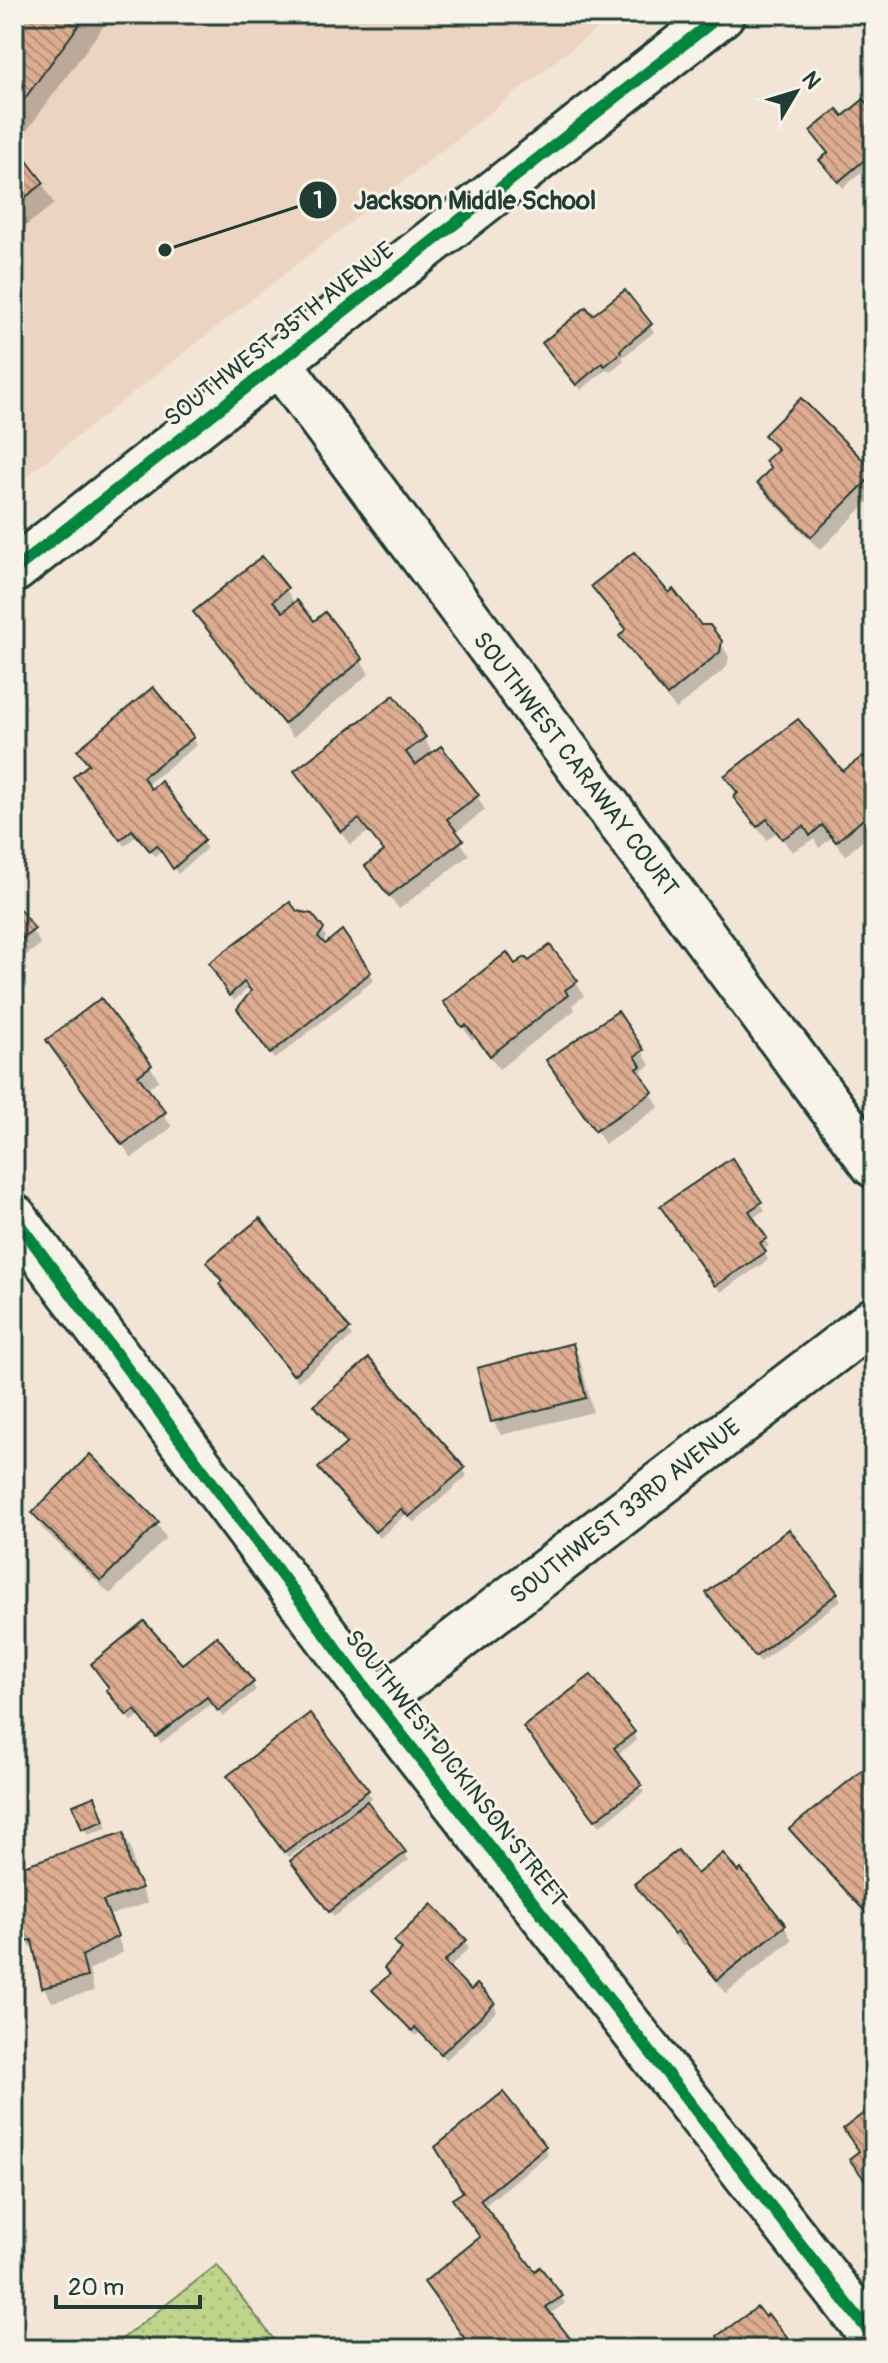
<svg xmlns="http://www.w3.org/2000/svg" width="888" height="2363" viewBox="0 0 888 2363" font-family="Pangolin,sans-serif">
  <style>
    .built { fill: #ecd4c1 }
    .grass { fill: url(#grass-dots); stroke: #70885f; stroke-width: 2 }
    .shadow { fill: #0003 }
    .building { fill: url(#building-back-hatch); stroke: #1f3d34; stroke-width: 2 }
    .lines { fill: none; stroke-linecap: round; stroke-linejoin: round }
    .minor-casing { stroke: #1f3d34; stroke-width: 50 }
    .tertiary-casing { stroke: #1f3d34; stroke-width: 50 }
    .minor { stroke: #f7f3e8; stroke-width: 44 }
    .tertiary { stroke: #f7f3e8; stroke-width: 44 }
    .cycleway-casing { stroke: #f7f3e8; stroke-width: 17 }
    .cycleway { stroke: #00873e; stroke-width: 12 }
    .labels { text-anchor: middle; stroke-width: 6; stroke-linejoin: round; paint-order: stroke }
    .street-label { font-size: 24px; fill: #1f3d34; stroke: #f7f3e8 }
    .leader { fill: none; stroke: #1f3d34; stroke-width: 3 }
    .callout-dot { fill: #1f3d34; stroke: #f7f3e8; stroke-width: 3 }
    .mark-label { font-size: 24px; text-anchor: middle; font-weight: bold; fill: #fff }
    .callout-label { font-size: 26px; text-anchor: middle; font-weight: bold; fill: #1f3d34; stroke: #f7f3e8; stroke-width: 6; stroke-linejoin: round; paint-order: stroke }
  </style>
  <defs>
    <pattern id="grass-dots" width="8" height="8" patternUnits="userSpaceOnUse" patternTransform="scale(2)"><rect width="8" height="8" fill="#c0d48a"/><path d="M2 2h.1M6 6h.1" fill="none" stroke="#a5b778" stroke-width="1.8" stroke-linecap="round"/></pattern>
    <pattern id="building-back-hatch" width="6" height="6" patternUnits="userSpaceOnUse" patternTransform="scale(2)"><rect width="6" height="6" fill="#deac90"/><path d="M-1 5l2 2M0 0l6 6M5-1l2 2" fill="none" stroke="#b38d76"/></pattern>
  </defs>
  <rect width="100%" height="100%" fill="#f2e5d6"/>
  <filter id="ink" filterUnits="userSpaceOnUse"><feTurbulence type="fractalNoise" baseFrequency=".0125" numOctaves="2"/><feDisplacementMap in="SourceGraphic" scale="16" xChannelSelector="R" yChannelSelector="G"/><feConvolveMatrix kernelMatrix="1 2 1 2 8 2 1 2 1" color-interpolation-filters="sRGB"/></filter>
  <g filter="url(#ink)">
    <polygon class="built" points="14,14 616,14 14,486"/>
    <polygon class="grass" points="217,2265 281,2349 109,2349"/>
    <g class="shadow">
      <polygon points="14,14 100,14 105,24 14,148 43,184 54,204 14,235"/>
      <polygon points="874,114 874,162 843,188 826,167 829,154"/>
      <polygon points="624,292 654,332 622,358 624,360 610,372 607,369 581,390 548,350"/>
      <polygon points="766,436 874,474 874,496 820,550 768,497 760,483 772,469 777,453"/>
      <polygon points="593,587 700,627 720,642 729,657 727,667 676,709 629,651 621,637 627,632"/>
      <polygon points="286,589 295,604 314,624 361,660 369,674 293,737 204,626 196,612"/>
      <polygon points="152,689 197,745 146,785 207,848 178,874 162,850 155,856 137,835 125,846 80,785 91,765"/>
      <polygon points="424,738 433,754 477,796 485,810 455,833 469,855 399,909 368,866 385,853 368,832 350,845 297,771"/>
      <polygon points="874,772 874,831 846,855 831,838 819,848 814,839 792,852 777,832 767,840 744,812 736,798 739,795 726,777"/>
      <polygon points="14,905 41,944 14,965"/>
      <polygon points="296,913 322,930 326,937 322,944 370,973 374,980 275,1059 243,1016 252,992 249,987 234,1001 212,964"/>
      <polygon points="515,967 576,982 584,996 572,1005 575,1010 499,1069 476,1038 472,1040 445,1003"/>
      <polygon points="642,1051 650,1065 642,1071 647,1081 645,1083 659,1107 605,1144 557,1074"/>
      <polygon points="150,1066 159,1080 146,1090 172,1127 132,1158 93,1104"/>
      <polygon points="761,1203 765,1210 751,1219 769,1246 763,1250 768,1260 721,1292 666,1214"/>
      <polygon points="226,1291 348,1330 352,1337 298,1381"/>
      <polygon points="572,1346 580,1360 593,1412 501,1435 493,1421"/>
      <polygon points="463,1469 467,1476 414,1523 406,1514 380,1538 325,1475"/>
      <polygon points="34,1513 157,1524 166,1538 110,1594 42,1528"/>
      <polygon points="837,1594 841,1600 760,1662 713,1600"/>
      <polygon points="182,1667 252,1683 256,1690 223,1717 212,1703 161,1743 140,1715 132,1722 113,1697"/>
      <polygon points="310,1716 368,1792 372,1798 365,1803 409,1860 334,1917 296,1869 334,1830 332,1827 289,1857 234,1784"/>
      <polygon points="633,1733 637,1740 617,1755 644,1792 600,1826 529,1734"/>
      <polygon points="874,1764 874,1922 791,1830"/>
      <polygon points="98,1805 107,1828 88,1835 84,1828"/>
      <polygon points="123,1834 131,1848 136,1879 148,1903 110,1915 123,1952 89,1970 94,1991 52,2002 44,1988 37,1954 26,1940 14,1914 14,1871"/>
      <polygon points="697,1876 784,1926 792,1940 726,1993 687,1944 683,1947 637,1884"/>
      <polygon points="396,1941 465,1941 469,1948 448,1969 471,1993 494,2004 497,2011 446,2060 419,2032 416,2036 375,1991 391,1976 386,1968 403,1951"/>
      <polygon points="544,2147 548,2154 483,2207 534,2274 561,2297 565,2303 549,2315 576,2349 474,2349 482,2238 459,2206"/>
    </g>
    <g class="building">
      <polygon points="14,14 87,14 14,113"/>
      <polygon points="864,99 874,111 874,152 838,182 819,160 828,153 810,131 837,109 843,116"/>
      <polygon points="14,144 44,183 14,206"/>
      <polygon points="625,290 652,324 620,350 621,353 605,366 602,363 576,385 542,343 586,307 593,315"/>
      <polygon points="801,398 874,471 874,474 811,537 757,483 771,468 765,461 778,449 764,435"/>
      <polygon points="634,552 669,593 673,589 701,625 710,625 722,641 720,652 667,696 619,636 626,629 591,586"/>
      <polygon points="262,556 288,588 273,601 283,612 297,600 314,621 325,612 363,659 284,724 193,612"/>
      <polygon points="153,687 194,737 143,777 151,789 161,781 205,840 173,869 157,845 150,851 132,830 120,840 73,777 89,764 77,750"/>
      <polygon points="394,695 426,737 406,752 415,765 441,746 479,795 447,819 463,840 389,896 365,866 384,851 359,819 341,832 294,771"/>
      <polygon points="798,719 843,771 863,756 874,769 874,810 836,842 822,825 810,836 804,826 782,839 767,819 757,827 733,797 738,793 724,776"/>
      <polygon points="14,902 35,929 14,945"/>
      <polygon points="290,902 297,911 312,914 324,929 318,937 325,944 342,930 371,972 270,1054 237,1009 251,991 244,982 229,996 209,963"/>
      <polygon points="550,945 578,981 565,990 568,995 490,1056 466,1025 462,1027 443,1002 507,952 515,964 525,957 529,961"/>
      <polygon points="101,998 152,1065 138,1076 166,1112 122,1145 46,1040"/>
      <polygon points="618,1011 644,1050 635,1056 641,1066 637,1069 653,1092 595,1131 546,1060"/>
      <polygon points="732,1158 762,1202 749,1211 767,1238 760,1243 766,1252 715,1286 660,1206"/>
      <polygon points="260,1218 350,1329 293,1375 219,1284 222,1281 206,1262"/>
      <polygon points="573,1343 586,1398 491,1422 477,1368"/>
      <polygon points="369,1358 465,1468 409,1517 401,1509 375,1532 318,1468 347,1443 314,1405"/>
      <polygon points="90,1454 159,1522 101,1581 32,1513"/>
      <polygon points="789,1529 838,1593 755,1657 706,1593"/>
      <polygon points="144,1621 182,1664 217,1636 254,1682 218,1711 207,1697 156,1737 135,1710 127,1716 106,1690 109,1688 91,1664"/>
      <polygon points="591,1675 635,1732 614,1748 642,1785 595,1820 523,1727"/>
      <polygon points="310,1713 369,1790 284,1852 227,1776"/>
      <polygon points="874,1761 874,1913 869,1916 789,1829"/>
      <polygon points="95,1796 104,1821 82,1829 73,1805"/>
      <polygon points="367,1801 406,1852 329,1912 290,1861"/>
      <polygon points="124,1832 129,1863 142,1888 103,1901 118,1936 82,1956 87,1977 42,1988 32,1940 24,1941 14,1919 14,1869"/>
      <polygon points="678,1850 697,1874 723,1853 738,1872 741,1869 786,1925 717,1980 677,1931 674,1934 634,1884"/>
      <polygon points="432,1904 467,1940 444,1962 471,1990 477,1984 495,2003 441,2054 415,2027 412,2031 372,1990 390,1974 384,1968 402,1949 394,1941"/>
      <polygon points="503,2092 546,2146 480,2200 535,2271 540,2267 563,2296 546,2307 576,2346 573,2349 472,2349 424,2282 480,2237 452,2199 463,2192 435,2147"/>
      <polygon points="874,2105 874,2192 849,2159 859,2151 843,2129"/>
      <polygon points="757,2307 765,2317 768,2314 796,2349 723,2349 717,2336"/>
    </g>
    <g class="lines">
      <defs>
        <g id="minor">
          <polyline points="279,363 874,1165"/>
          <polyline points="14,1217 376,1702 874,2338"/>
          <polyline points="376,1702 874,1320"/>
        </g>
        <polyline id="tertiary" points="14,570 722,14"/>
      </defs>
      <use href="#minor" class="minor-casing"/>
      <use href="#tertiary" class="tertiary-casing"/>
      <use href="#minor" class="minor"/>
      <use href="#tertiary" class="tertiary"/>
      <defs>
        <g id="cycleway">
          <polyline points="14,570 722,14"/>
          <polyline points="14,1217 376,1702 874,2338"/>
        </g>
      </defs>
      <use href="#cycleway" class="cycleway-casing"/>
      <use href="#cycleway" class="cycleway"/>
    </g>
  </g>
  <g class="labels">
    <g class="street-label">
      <text transform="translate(279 334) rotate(-38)" y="8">SOUTHWEST 35TH AVENUE</text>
      <text transform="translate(576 764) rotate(53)" y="8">SOUTHWEST CARAWAY COURT</text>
      <text transform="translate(625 1511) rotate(-38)" y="8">SOUTHWEST 33RD AVENUE</text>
      <text transform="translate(456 1768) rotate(52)" y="8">SOUTHWEST DICKINSON STREET</text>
    </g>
  </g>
  <path class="leader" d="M165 250L318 200"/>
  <g class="callout-dot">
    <circle cx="165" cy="250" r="8"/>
    <circle cx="318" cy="200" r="20"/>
  </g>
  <g class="mark-label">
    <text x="318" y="208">1</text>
  </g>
  <g class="callout-label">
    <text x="475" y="209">Jackson Middle School</text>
  </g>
  <rect width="888" height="2363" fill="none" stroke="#f7f3e8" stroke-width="48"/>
  <rect x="24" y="24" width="840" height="2315" fill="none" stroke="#1f3d34" stroke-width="3" filter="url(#ink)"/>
  <g transform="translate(796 92) rotate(52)" stroke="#f7f3e8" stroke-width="6" paint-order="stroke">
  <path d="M0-6L14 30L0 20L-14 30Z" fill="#1f3d34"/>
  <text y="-12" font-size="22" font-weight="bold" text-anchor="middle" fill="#1f3d34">N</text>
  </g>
  <path d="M56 2295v12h144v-12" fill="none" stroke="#1f3d34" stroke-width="4"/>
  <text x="68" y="2295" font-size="24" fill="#1f3d34" stroke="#f7f3e8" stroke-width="6" paint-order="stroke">20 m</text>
</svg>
